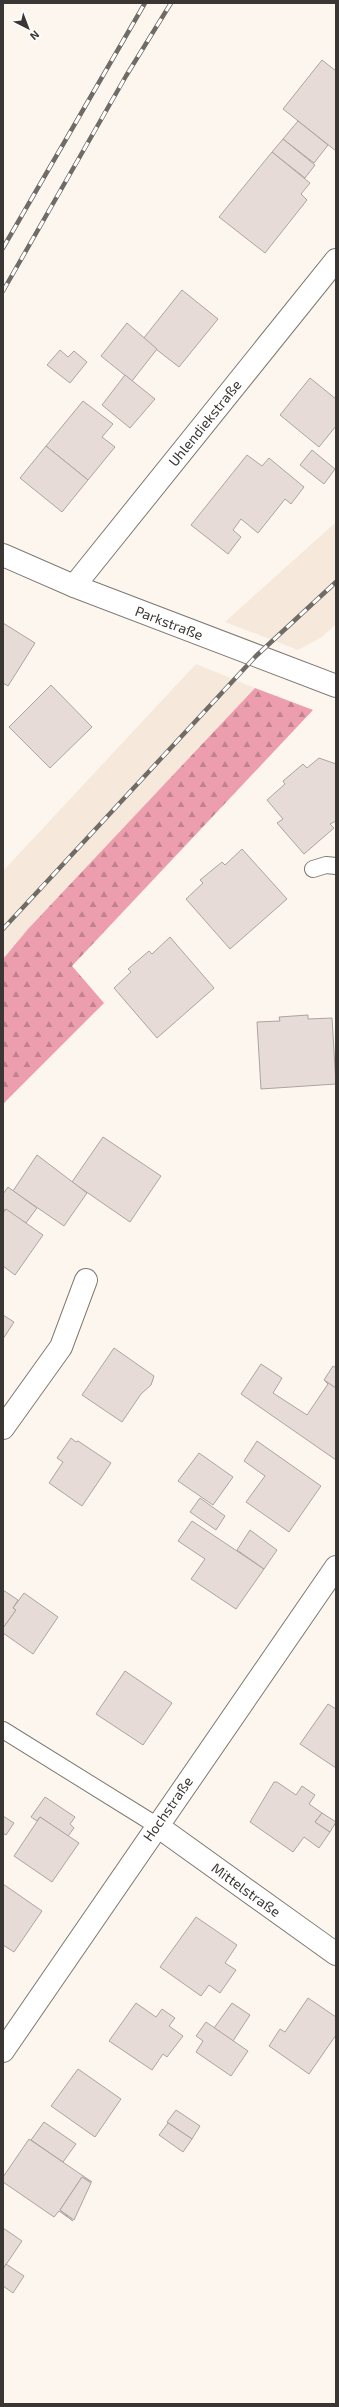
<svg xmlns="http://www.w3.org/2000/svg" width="339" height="2407" viewBox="0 0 339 2407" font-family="'Exo 2',sans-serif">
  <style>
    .built { fill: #f6e9db }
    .forest { fill: url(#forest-firs) }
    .building { fill: #e6dbd7; stroke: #ada39f }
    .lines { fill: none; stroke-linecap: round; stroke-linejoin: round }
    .service-casing { stroke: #817a73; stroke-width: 18 }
    .minor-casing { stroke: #817a73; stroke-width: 24 }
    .service { stroke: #fff; stroke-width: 16 }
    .minor { stroke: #fff; stroke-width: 22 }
    .rail-casing { stroke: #6f6b66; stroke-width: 4.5 }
    .rail { stroke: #fff; stroke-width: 3; stroke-dasharray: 9; stroke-linecap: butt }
    .labels { text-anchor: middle; stroke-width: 3.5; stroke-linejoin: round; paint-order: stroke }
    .street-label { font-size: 14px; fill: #393633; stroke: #fff }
  </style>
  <defs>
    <pattern id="forest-firs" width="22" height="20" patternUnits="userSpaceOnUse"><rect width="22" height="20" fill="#ed9eae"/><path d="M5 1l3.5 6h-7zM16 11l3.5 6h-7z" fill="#c1828e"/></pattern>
  </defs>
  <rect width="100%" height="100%" fill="#fdf6ee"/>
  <g class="built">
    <polygon points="336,522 336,624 322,637 298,650 225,622"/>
    <polygon points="196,664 255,688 28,929 3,959 3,871"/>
  </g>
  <polygon class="forest" points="255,688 313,710 72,966 104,1003 3,1104 3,959 28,929"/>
  <g class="building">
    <polygon points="322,60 336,71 336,151 283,109"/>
    <polygon points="298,121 328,145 314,163 283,139"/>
    <polygon points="283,139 315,165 305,178 272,152"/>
    <polygon points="272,152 310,183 301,194 307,200 265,253 219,217"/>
    <polygon points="182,290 218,319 179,367 143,339"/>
    <polygon points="127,323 157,349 132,381 101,356"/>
    <polygon points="60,350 68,357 74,351 87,362 70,383 47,365"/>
    <polygon points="125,375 155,399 130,428 102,405"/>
    <polygon points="310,378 336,399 336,426 319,447 280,415"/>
    <polygon points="83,401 113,424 102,437 115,447 88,480 46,446"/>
    <polygon points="46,446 88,480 62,512 20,478"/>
    <polygon points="312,450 335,469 324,484 300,465"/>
    <polygon points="247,455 262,466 269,458 304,487 291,504 285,499 258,533 241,519 233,530 241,537 228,554 191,525"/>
    <polygon points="3,623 35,643 8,686 3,683"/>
    <polygon points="51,685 92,727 50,768 9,727"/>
    <polygon points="319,758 336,764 336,821 330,824 334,828 304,854 277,823 283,819 267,800 285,784 283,781 303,764 307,768"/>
    <polygon points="242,849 287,899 230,949 186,899 203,883 200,880 222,862 225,865"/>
    <polygon points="170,937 214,988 157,1038 114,988 131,972 128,969 149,951 152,954"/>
    <polygon points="308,1015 308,1019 332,1018 336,1084 261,1089 257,1022 280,1021 279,1017"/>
    <polygon points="103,1137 161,1176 130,1222 72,1182"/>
    <polygon points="37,1155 87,1193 64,1226 13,1191"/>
    <polygon points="8,1187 37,1208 26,1223 3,1209 3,1194"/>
    <polygon points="6,1209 43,1235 15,1275 3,1266 3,1213"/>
    <polygon points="3,1315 14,1322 3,1339"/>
    <polygon points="114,1348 154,1376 151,1385 141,1394 122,1422 82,1395"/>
    <polygon points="261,1364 282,1378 273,1393 307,1415 328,1384 324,1380 336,1388 336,1460 241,1394"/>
    <polygon points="333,1366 336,1368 336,1388 324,1380"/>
    <polygon points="71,1438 76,1442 78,1441 111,1463 82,1506 49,1483 63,1462 57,1458"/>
    <polygon points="257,1441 321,1486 289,1532 246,1502 265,1476 244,1461"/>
    <polygon points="199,1453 233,1477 213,1505 178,1481"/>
    <polygon points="200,1498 225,1516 216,1530 190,1512"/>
    <polygon points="192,1521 264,1569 236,1609 191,1579 205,1559 178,1541"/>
    <polygon points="250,1530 277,1550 264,1569 237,1550"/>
    <polygon points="3,1590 18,1600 13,1608 16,1610 3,1628"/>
    <polygon points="24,1593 58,1617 33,1654 3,1633 3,1628 16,1610 13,1608"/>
    <polygon points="125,1671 172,1703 143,1745 96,1714"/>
    <polygon points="328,1704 336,1709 336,1768 300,1744"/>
    <polygon points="274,1782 277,1782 296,1795 302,1786 315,1795 309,1804 322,1813 315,1822 330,1832 319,1848 304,1837 293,1852 250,1822"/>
    <polygon points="45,1797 75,1817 70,1824 74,1828 68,1836 40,1817 37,1821 31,1817"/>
    <polygon points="322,1813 336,1822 330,1832 315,1822"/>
    <polygon points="3,1816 14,1823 6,1835 3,1833"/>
    <polygon points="40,1817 79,1843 52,1882 14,1856"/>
    <polygon points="3,1884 42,1911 14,1952 3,1945"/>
    <polygon points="196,1917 237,1945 225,1963 236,1970 220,1993 209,1985 201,1996 160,1967"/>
    <polygon points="308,1998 336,2017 336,2035 309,2074 269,2046 280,2029 285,2032"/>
    <polygon points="136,2003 156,2017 162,2009 175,2018 169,2026 183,2036 167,2057 163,2054 152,2070 109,2041"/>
    <polygon points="232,2003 250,2015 233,2041 214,2028"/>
    <polygon points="206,2022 248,2051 231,2076 196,2052 203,2041 196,2036"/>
    <polygon points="78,2069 121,2099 95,2137 51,2106"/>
    <polygon points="176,2110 200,2126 192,2139 167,2122"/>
    <polygon points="44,2122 76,2144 63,2162 31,2140"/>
    <polygon points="168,2123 192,2139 183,2152 159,2135"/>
    <polygon points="29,2139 92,2182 82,2177 60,2210 73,2221 59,2211 54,2217 3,2182 3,2177"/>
    <polygon points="82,2177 91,2183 74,2220 60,2210"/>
    <polygon points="3,2228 22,2241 3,2269"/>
    <polygon points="6,2264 24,2276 13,2293 3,2286 3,2269"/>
  </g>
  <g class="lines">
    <defs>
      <g id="service">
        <polyline points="313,869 326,865 336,866"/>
        <polyline points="3,1730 156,1825"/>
      </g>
      <g id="minor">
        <polyline points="3,555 74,586 336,686"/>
        <polyline points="74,586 336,260"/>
        <polyline points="3,1428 61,1347 86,1280"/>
        <polyline points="156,1825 336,1954"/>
        <polyline points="3,2051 336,1567"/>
      </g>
    </defs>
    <use href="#service" class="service-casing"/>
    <use href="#minor" class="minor-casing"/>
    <use href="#service" class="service"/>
    <use href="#minor" class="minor"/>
    <defs>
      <g id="rail">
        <polyline points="3,248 145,3"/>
        <polyline points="3,291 126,76 171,3"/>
        <polyline points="3,929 256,656 336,582"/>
      </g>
    </defs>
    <use href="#rail" class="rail-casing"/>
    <use href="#rail" class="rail"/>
  </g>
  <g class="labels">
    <g class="street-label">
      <text transform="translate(205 423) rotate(-51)" y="5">Uhlendiekstraße</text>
      <text transform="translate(169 623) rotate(21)" y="5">Parkstraße</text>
      <text transform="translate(168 1809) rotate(-55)" y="5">Hochstraße</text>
      <text transform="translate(246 1890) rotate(36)" y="5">Mittelstraße</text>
    </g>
  </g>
  <rect width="339" height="2407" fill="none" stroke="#393633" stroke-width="8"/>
  <g transform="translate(28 28) rotate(138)" stroke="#ffffff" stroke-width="3" paint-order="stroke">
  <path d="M0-3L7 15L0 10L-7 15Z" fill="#393633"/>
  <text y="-6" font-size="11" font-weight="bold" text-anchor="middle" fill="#393633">N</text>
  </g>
</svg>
